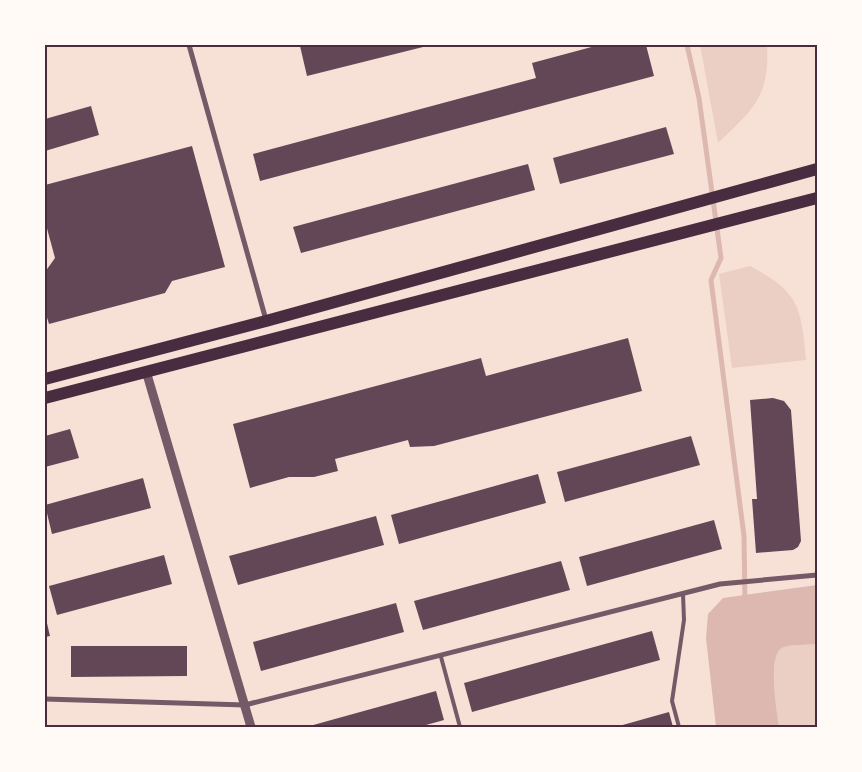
<svg xmlns="http://www.w3.org/2000/svg" width="862" height="772" viewBox="0 0 862 772" font-family="'Golos Text',sans-serif">
  <style>
    .green { fill: #ebcfc5 }
    .water { fill: #dcb8b0 }
    .lines { fill: none; stroke-linecap: round; stroke-linejoin: round }
    .stream { stroke: #dcb8b0; stroke-width: 5 }
    .building { fill: #644757 }
    .service { stroke: #755966; stroke-width: 4 }
    .minor { stroke: #755966; stroke-width: 5 }
    .tertiary { stroke: #755966; stroke-width: 9 }
    .primary { stroke: #4a2c40; stroke-width: 12 }
    .neatline { fill: none; stroke: #4a2c40; stroke-width: 2 }
  </style>
  <rect width="100%" height="100%" fill="#f7e1d7"/>
  <g class="green">
    <path d="M700,45H767C770,96 753,110 718,143Z"/>
    <path d="M750,266C799,292 801,306 806,360L732,368L719,274Z"/>
    <path d="M817,644V727H779C777,712 767,655 782,648C791,644 807,645 817,644Z"/>
  </g>
  <path class="water" d="M817,585V644C807,645 791,644 782,648C767,655 777,712 779,727H716L706,638L708,614L723,598Z"/>
  <g class="lines">
    <polyline class="stream" points="687,45 699,98 721,258 711,280 744,536 745,602"/>
  </g>
  <g class="building">
    <polygon points="304,45 427,45 427,46 307,76 300,46"/>
    <polygon points="599,45 646,45 654,76 260,181 253,154 536,78 532,63"/>
    <polygon points="91,106 99,135 45,151 45,119"/>
    <polygon points="666,127 674,154 560,184 553,158"/>
    <polygon points="192,146 225,267 172,281 165,293 49,324 45,311 45,272 55,258 45,221 45,185"/>
    <polygon points="528,164 535,190 301,253 293,227"/>
    <polygon points="628,338 642,391 434,446 410,447 408,440 335,459 338,471 314,477 289,477 250,488 233,424 481,358 486,376"/>
    <polygon points="773,398 784,401 791,410 801,541 798,547 793,550 756,553 752,499 757,499 750,400"/>
    <polygon points="70,429 79,458 45,467 45,436"/>
    <polygon points="691,436 700,465 565,502 557,472"/>
    <polygon points="538,474 546,503 399,544 391,515"/>
    <polygon points="143,478 151,508 52,534 45,505"/>
    <polygon points="376,516 384,545 238,585 229,556"/>
    <polygon points="714,520 722,549 587,586 579,557"/>
    <polygon points="164,555 172,584 57,615 49,586"/>
    <polygon points="561,561 570,590 423,630 414,601"/>
    <polygon points="396,603 404,632 261,671 253,642"/>
    <polygon points="46,619 50,636 45,637 45,620"/>
    <polygon points="652,631 660,660 472,712 464,683"/>
    <polygon points="71,646 187,646 187,676 71,677"/>
    <polygon points="436,691 444,720 419,727 306,727"/>
    <polygon points="669,712 673,727 619,727 619,726"/>
  </g>
  <g class="lines">
    <g class="service">
      <polyline points="441,657 460,727"/>
      <polyline points="679,727 672,701 684,620 683,594"/>
    </g>
    <g class="minor">
      <polyline points="189,45 266,320"/>
      <polyline points="45,699 245,705 720,584 817,575"/>
    </g>
    <polyline class="tertiary" points="146,371 251,727"/>
    <g class="primary">
      <polyline points="45,379 266,321 817,169"/>
      <polyline points="45,398 817,198"/>
    </g>
  </g>
  <rect width="862" height="772" fill="none" stroke="#fffaf5" stroke-width="92"/>
  <rect x="46" y="46" width="770" height="680" class="neatline"/>
</svg>
